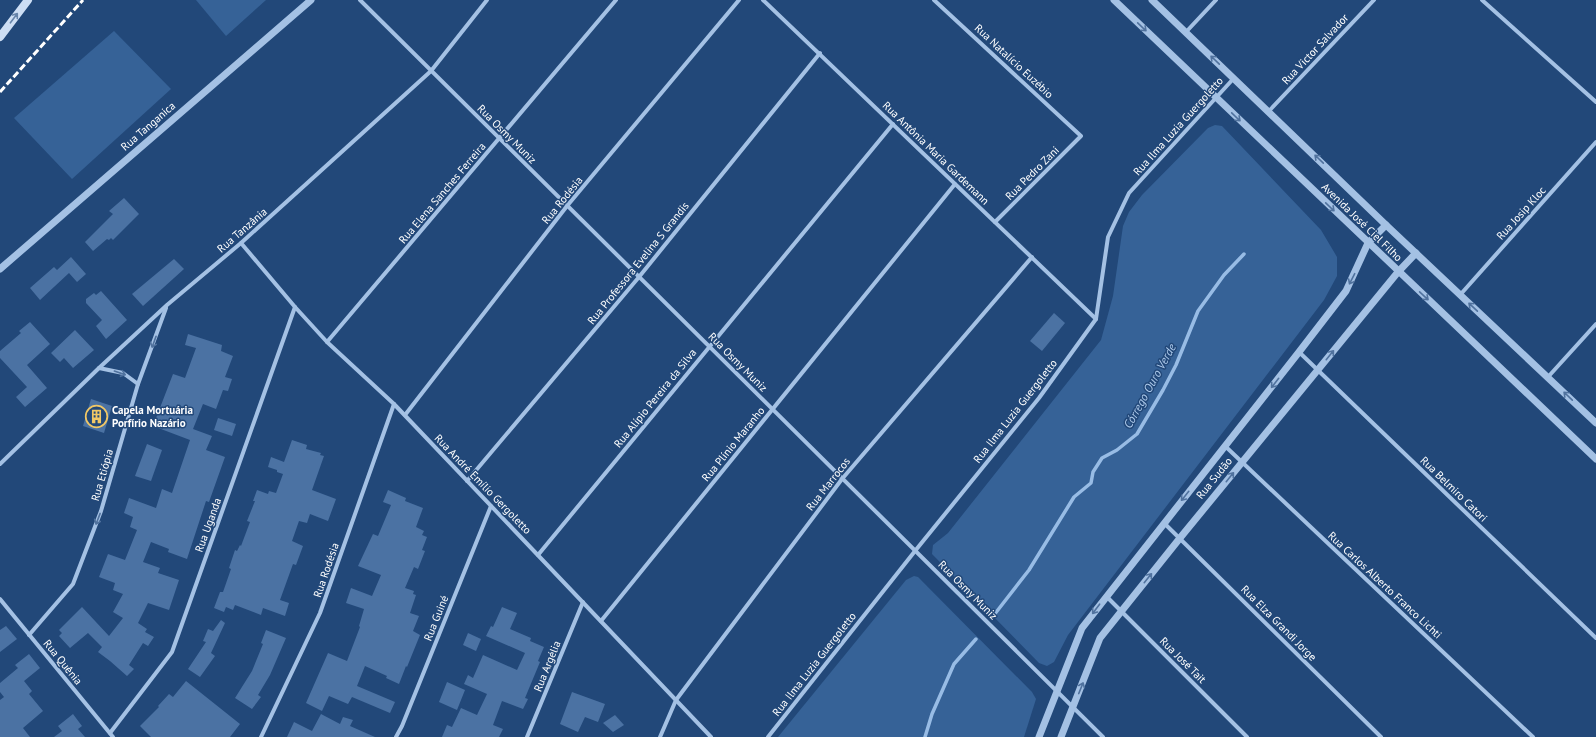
<svg xmlns="http://www.w3.org/2000/svg" width="1596" height="737" viewBox="0 0 1596 737" font-family="'PT Sans',sans-serif">
  <style>
    .green { fill: #366297 }
    .lines { fill: none; stroke-linecap: round; stroke-linejoin: round }
    .stream { stroke: #98bce5; stroke-width: 3.5 }
    .building { fill: #4b72a3 }
    .minor { stroke: #a4c1e4; stroke-width: 4 }
    .tertiary { stroke: #a4c1e4; stroke-width: 7 }
    .secondary { stroke: #cddef4; stroke-width: 8 }
    .rail { stroke: #fff; stroke-width: 3; stroke-dasharray: 7 3; stroke-linecap: butt }
    .oneway { stroke: #6684aa }
    .oneway2 { stroke: #50729e }
    .labels { text-anchor: middle; stroke-width: 3; stroke-linejoin: round; paint-order: stroke }
    .street-label { font-size: 11px; fill: #fff; stroke: #224879 }
    .poi-label { font-size: 11px; font-weight: bold; fill: #fff; stroke: #224879; text-anchor: start }
    .water-label { font-size: 12px; font-style: italic; fill: #afcbec; stroke: #224879 }
  </style>
  <rect width="100%" height="100%" fill="#224879"/>
  <g class="green">
    <polygon points="196,0 266,0 226,36"/>
    <polygon points="114,31 171,89 72,179 14,118"/>
    <polygon points="1215,125 1222,126 1321,230 1337,257 1337,276 1324,300 1068,635 1054,662 1047,666 1039,663 932,554 933,545 948,533 1101,340 1113,296 1123,226 1129,212 1142,195 1208,128"/>
    <polygon points="914,576 918,577 1032,692 1036,699 1024,737 778,737 906,580"/>
  </g>
  <g class="lines">
    <g class="stream">
      <polyline points="994,615 1029,570 1074,497 1091,483 1093,472 1102,458 1117,450 1137,434 1163,390 1176,365 1198,311 1224,275 1244,254"/>
      <polyline points="925,737 932,714 954,664 976,639"/>
    </g>
  </g>
  <g class="building">
    <polygon points="124,198 139,214 113,240 111,238 109,240 107,239 93,251 85,242 113,214 109,211"/>
    <polygon points="71,257 86,274 77,282 69,273 40,300 30,288 54,267 57,270"/>
    <polygon points="174,259 184,269 143,306 132,294"/>
    <polygon points="101,291 127,320 106,339 96,326 102,320 86,303 86,299 94,293 96,295"/>
    <polygon points="1054,313 1065,323 1042,351 1030,341"/>
    <polygon points="30,322 50,344 27,365 47,388 25,407 16,397 27,387 0,358 0,351 21,333 19,331"/>
    <polygon points="75,330 94,350 73,368 64,358 60,362 51,353"/>
    <polygon points="188,334 222,345 221,351 233,356 225,377 232,379 228,391 223,390 216,409 203,404 193,429 212,436 206,450 225,457 209,502 206,501 187,559 168,552 169,549 151,542 143,562 160,568 158,573 179,580 169,610 148,603 138,623 147,629 145,632 154,637 148,646 143,643 129,665 134,669 127,676 110,661 98,652 102,647 88,633 70,648 59,636 62,633 59,630 82,607 109,636 123,618 113,612 123,594 113,590 115,583 99,577 108,554 125,560 137,530 130,527 133,517 124,513 129,498 156,508 162,489 172,493 190,440 153,426 173,374 185,378 196,348 185,345"/>
    <polygon points="91,399 112,406 104,433 83,426"/>
    <polygon points="218,418 236,424 232,436 214,430"/>
    <polygon points="292,440 307,445 306,449 321,453 320,455 324,456 312,490 336,499 328,521 310,514 307,523 299,521 292,541 303,546 296,565 293,564 280,600 289,603 285,616 263,608 261,615 235,605 233,610 226,607 224,612 214,608 220,592 223,592 231,569 229,568 235,550 237,551 240,545 241,546 250,522 247,521 255,501 253,501 257,490 268,494 269,491 276,493 283,474 277,472 277,470 268,467 271,457 284,462"/>
    <polygon points="147,444 162,450 151,481 135,476"/>
    <polygon points="388,490 406,498 405,501 423,508 416,527 424,531 422,535 427,537 422,550 425,551 418,569 414,567 405,588 414,591 413,594 416,595 410,613 419,616 413,631 420,635 407,667 406,666 399,684 386,678 387,676 365,666 357,686 395,702 390,713 352,697 348,704 329,696 322,711 306,703 328,653 347,661 360,627 359,626 364,609 346,603 351,588 372,596 381,575 358,566 373,534 378,536 391,505 383,502"/>
    <polygon points="502,607 517,613 510,629 531,638 530,641 544,647 538,661 540,662 525,698 528,699 523,709 502,701 493,725 503,729 499,737 442,737 447,725 452,727 461,708 477,715 487,694 464,684 468,675 473,678 483,655 517,670 525,653 486,636 491,626 493,627"/>
    <polygon points="221,620 225,623 211,653 215,656 200,677 188,669 206,642 203,641 208,629 213,631"/>
    <polygon points="6,626 17,639 0,652 0,630"/>
    <polygon points="266,630 286,638 270,675 258,695 261,697 252,709 235,698 252,671 263,644 261,643"/>
    <polygon points="468,633 481,639 476,651 463,645"/>
    <polygon points="29,654 40,668 24,681 32,691 29,694 43,711 23,728 30,737 0,737 0,700 4,697 0,692 0,683 18,668 15,665"/>
    <polygon points="186,681 240,724 230,737 151,737 140,726 159,707 158,706 169,694 173,697"/>
    <polygon points="447,682 465,690 457,710 439,702"/>
    <polygon points="572,692 605,704 598,722 585,717 578,732 560,724"/>
    <polygon points="73,714 82,726 78,729 85,737 54,737 62,731 58,726"/>
    <polygon points="321,714 340,724 343,717 353,720 350,726 375,737 287,737 294,722 312,731"/>
    <polygon points="615,715 624,725 613,732 603,723"/>
  </g>
  <g class="lines">
    <g class="minor">
      <polyline points="360,0 1103,737"/>
      <polyline points="763,0 1096,319"/>
      <polyline points="934,0 1081,136 995,222"/>
      <polyline points="1482,0 1596,102"/>
      <polyline points="1186,32 1216,0"/>
      <polyline points="1269,111 1374,0"/>
      <polyline points="241,243 295,307 327,342 394,404 711,737"/>
      <polyline points="1460,295 1596,142"/>
      <polyline points="327,342 616,0"/>
      <polyline points="1299,352 1596,638"/>
      <polyline points="99,368 123,373 138,384"/>
      <polyline points="1548,377 1596,324"/>
      <polyline points="405,415 567,206 739,0"/>
      <polyline points="1225,446 1533,737"/>
      <polyline points="0,464 99,368 167,305 241,243 431,71 487,0"/>
      <polyline points="467,481 639,277 820,53"/>
      <polyline points="1164,523 1381,737"/>
      <polyline points="538,555 893,124"/>
      <polyline points="1106,596 1247,737"/>
      <polyline points="0,599 113,737"/>
      <polyline points="601,621 955,184"/>
      <polyline points="29,635 73,584 101,511 138,384 166,308"/>
      <polyline points="110,733 172,652 295,307"/>
      <polyline points="261,737 320,613 394,404"/>
      <polyline points="396,737 402,726 491,506"/>
      <polyline points="527,737 583,602"/>
      <polyline points="660,737 676,700 842,479 1032,257"/>
      <polyline points="768,737 915,551 1039,398 1096,319 1108,237 1129,193 1234,78"/>
    </g>
    <g class="tertiary">
      <polyline points="1114,0 1596,459"/>
      <polyline points="1152,0 1386,225 1596,423"/>
      <polyline points="0,269 311,0"/>
      <polyline points="1039,737 1082,628 1299,352 1346,291 1368,243 1386,225"/>
      <polyline points="1061,737 1100,638 1180,538 1398,272 1416,253"/>
    </g>
    <polyline class="secondary" points="0,37 28,0"/>
    <polyline class="rail" points="0,92 83,0"/>
  </g>
  <defs><path id="oneway-shaft" d="M-6 0H5M1.5-3L5.5 0L1.5 3" fill="none" stroke-width="1.6" stroke-linecap="round" stroke-linejoin="round"/></defs>
  <use class="oneway" href="#oneway-shaft" transform="translate(14 18) rotate(-53)"/>
  <g class="oneway2">
    <use href="#oneway-shaft" transform="translate(1142 27) rotate(44)"/>
    <use href="#oneway-shaft" transform="translate(1215 60) rotate(-136)"/>
    <use href="#oneway-shaft" transform="translate(1236 117) rotate(44)"/>
    <use href="#oneway-shaft" transform="translate(1319 159) rotate(-136)"/>
    <use href="#oneway-shaft" transform="translate(1330 207) rotate(44)"/>
    <use href="#oneway-shaft" transform="translate(1352 279) rotate(117)"/>
    <use href="#oneway-shaft" transform="translate(1424 296) rotate(43)"/>
    <use href="#oneway-shaft" transform="translate(1473 307) rotate(-137)"/>
    <use href="#oneway-shaft" transform="translate(154 342) rotate(110)"/>
    <use href="#oneway-shaft" transform="translate(1330 355) rotate(-51)"/>
    <use href="#oneway-shaft" transform="translate(120 373) rotate(19)"/>
    <use href="#oneway-shaft" transform="translate(1275 383) rotate(128)"/>
    <use href="#oneway-shaft" transform="translate(1568 396) rotate(-136)"/>
    <use href="#oneway-shaft" transform="translate(1230 477) rotate(-51)"/>
    <use href="#oneway-shaft" transform="translate(1185 496) rotate(129)"/>
    <use href="#oneway-shaft" transform="translate(98 519) rotate(111)"/>
    <use href="#oneway-shaft" transform="translate(1148 578) rotate(-51)"/>
    <use href="#oneway-shaft" transform="translate(1096 609) rotate(127)"/>
    <use href="#oneway-shaft" transform="translate(1081 688) rotate(-68)"/>
  </g>
  <defs>
    <symbol id="building-ring" viewBox="-11 -11 22 22"><circle r="9.5" fill="#224879" stroke="#f0c766" stroke-width="1.5"/><path d="M-4-6H4V6H1V3H-1V6H-4ZM-2.5-4.3h1.7v1.8h-1.7ZM.8-4.3h1.7v1.8H.8ZM-2.5-1h1.7V.8h-1.7ZM.8-1h1.7V.8H.8Z" fill="#f0c766"/></symbol>
  </defs>
  <g fill-rule="evenodd">
    <use href="#building-ring" x="84" y="404" width="25" height="25"/>
  </g>
  <g class="labels">
    <g class="street-label">
      <text transform="translate(1315 49) rotate(-47)" y="4">Rua Victor Salvador</text>
      <text transform="translate(1014 61) rotate(43)" y="4">Rua Natalício Euzébio</text>
      <text transform="translate(148 126) rotate(-41)" y="4">Rua Tanganica</text>
      <text transform="translate(1178 126) rotate(-48)" y="4">Rua Ilma Luzia Guergoletto</text>
      <text transform="translate(507 134) rotate(45)" y="4">Rua Osmy Muniz</text>
      <text transform="translate(936 153) rotate(44)" y="4">Rua Antônia Maria Gardemann</text>
      <text transform="translate(1032 173) rotate(-45)" y="4">Rua Pedro Zani</text>
      <text transform="translate(442 193) rotate(-50)" y="4">Rua Elena Sanches Ferreira</text>
      <text transform="translate(562 200) rotate(-51)" y="4">Rua Rodésia</text>
      <text transform="translate(1521 213) rotate(-48)" y="4">Rua Josip Kloc</text>
      <text transform="translate(1362 222) rotate(44)" y="4">Avenida José Ciel Filho</text>
      <text transform="translate(242 230) rotate(-41)" y="4">Rua Tanzânia</text>
      <text transform="translate(638 263) rotate(-51)" y="4">Rua Professora Evelina S Grandis</text>
      <text transform="translate(738 362) rotate(45)" y="4">Rua Osmy Muniz</text>
      <text transform="translate(655 398) rotate(-51)" y="4">Rua Alípio Pereira da Silva</text>
      <text transform="translate(1015 411) rotate(-52)" y="4">Rua Ilma Luzia Guergoletto</text>
      <text transform="translate(733 444) rotate(-51)" y="4">Rua Plínio Maranho</text>
      <text transform="translate(102 475) rotate(-74)" y="4">Rua Etiópia</text>
      <text transform="translate(1214 478) rotate(-51)" y="4">Rua Sudão</text>
      <text transform="translate(483 484) rotate(46)" y="4">Rua André Emílio Gergoletto</text>
      <text transform="translate(828 484) rotate(-52)" y="4">Rua Marrocos</text>
      <text transform="translate(1454 489) rotate(44)" y="4">Rua Belmiro Catori</text>
      <text transform="translate(208 525) rotate(-70)" y="4">Rua Uganda</text>
      <text transform="translate(326 570) rotate(-71)" y="4">Rua Rodésia</text>
      <text transform="translate(1385 585) rotate(43)" y="4">Rua Carlos Alberto Franco Lichti</text>
      <text transform="translate(968 590) rotate(45)" y="4">Rua Osmy Muniz</text>
      <text transform="translate(436 618) rotate(-68)" y="4">Rua Guiné</text>
      <text transform="translate(1279 623) rotate(45)" y="4">Rua Elza Grandi Jorge</text>
      <text transform="translate(1183 660) rotate(45)" y="4">Rua José Tait</text>
      <text transform="translate(63 662) rotate(51)" y="4">Rua Quênia</text>
      <text transform="translate(814 664) rotate(-52)" y="4">Rua Ilma Luzia Guergoletto</text>
      <text transform="translate(547 666) rotate(-68)" y="4">Rua Argélia</text>
    </g>
    <g class="poi-label">
      <text x="112" y="414">Capela Mortuária<tspan x="112" dy="13">Porfírio Nazário</tspan></text>
    </g>
    <g class="water-label">
      <text transform="translate(1150 386) rotate(-61)" y="4">Córrego Ouro Verde</text>
    </g>
  </g>
</svg>
